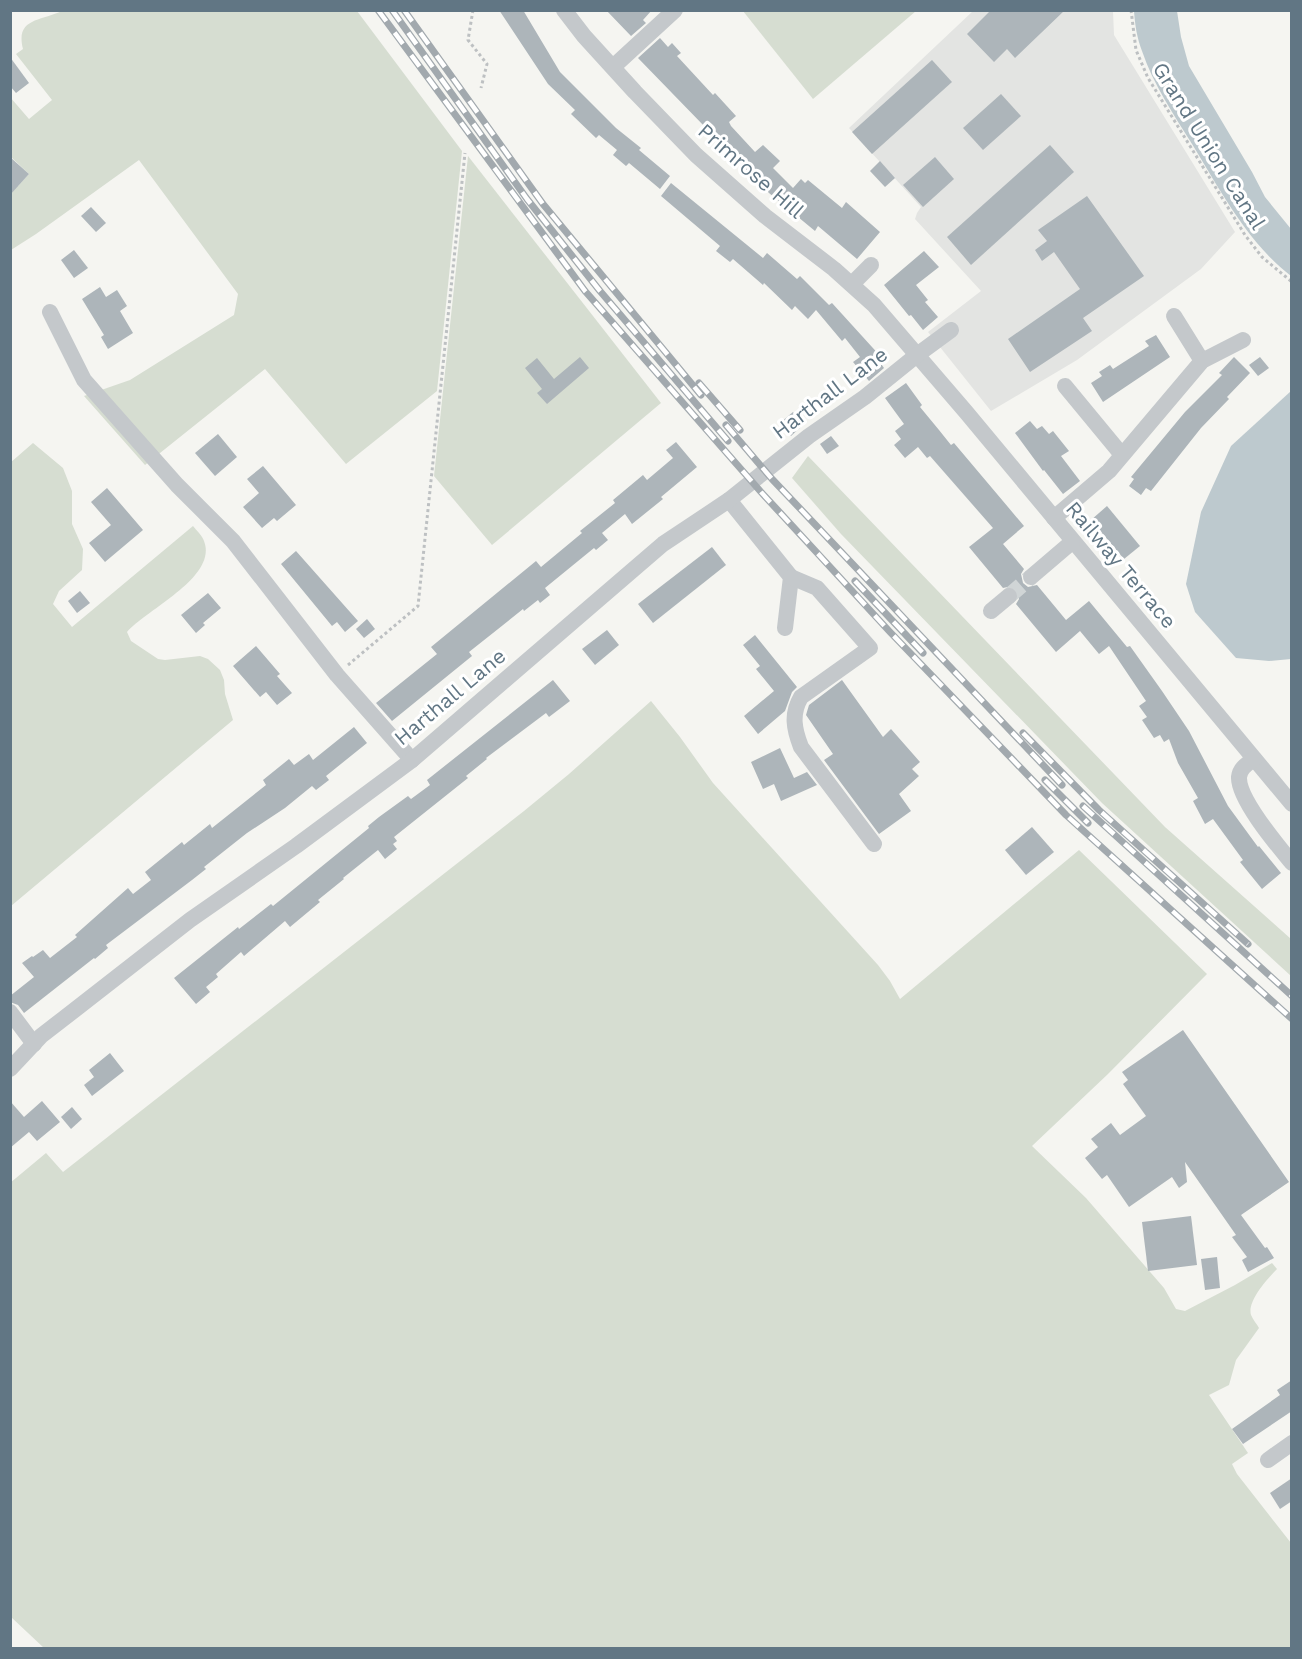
<svg xmlns="http://www.w3.org/2000/svg" width="1302" height="1659" viewBox="0 0 1302 1659" font-family="'Work Sans',sans-serif">
  <style>
    .built { fill: #e3e4e2 }
    .green { fill: #d6ddd1 }
    .water { fill: #bdc9ce }
    .building { fill: #adb5ba }
    .lines { fill: none; stroke-linecap: round; stroke-linejoin: round }
    .minor-tunnel { stroke: #d0d5d6; stroke-width: 16; stroke-dasharray: 16 8; stroke-linecap: butt }
    .path { stroke: #bdc0c2; stroke-width: 3; stroke-dasharray: 3 3; stroke-linecap: butt }
    .minor { stroke: #c4c8cb; stroke-width: 16 }
    .rail-casing { stroke: #a2a9ae; stroke-width: 7 }
    .rail { stroke: #fff; stroke-width: 4.5; stroke-dasharray: 14; stroke-linecap: butt }
    .labels { text-anchor: middle; stroke-width: 6; stroke-linejoin: round; paint-order: stroke }
    .street-label { font-size: 21px; fill: #617684; stroke: #fff }
  </style>
  <rect width="100%" height="100%" fill="#f5f5f1"/>
  <polygon class="built" points="973,11 1113,11 1114,35 1235,232 1201,269 1077,360 991,411 928,332 981,291 915,219 917,213 921,207 849,128"/>
  <g class="green">
    <path d="M62,11H357L462,151L437,391L346,464L265,369L145,465L84,396L130,380L234,315L238,294L139,160L36,234L11,250V179L18,186L29,174L11,157L10,97L29,119L52,100L16,54L23,49C15,18 41,21 62,11Z"/>
    <polygon points="743,11 916,11 813,99"/>
    <polygon points="468,156 661,403 492,545 434,476"/>
    <path d="M33,443L63,468L72,491V524L83,549L82,570L59,591L53,604L72,627L193,526C196,530 202,535 204,541C218,577 147,609 127,632L131,641L158,659L165,660L200,656L208,659L220,670L224,680L225,694L233,720L11,906L10,463Z"/>
    <polygon points="808,456 1165,827 1291,939 1291,976 1102,803 841,534 792,478"/>
    <path d="M651,701L680,737L713,783L878,965L890,981L900,999L1079,850L1207,974L1108,1074L1032,1146L1086,1198L1164,1288L1176,1309L1185,1311L1235,1285L1272,1263L1277,1269C1268,1278 1247,1301 1251,1315C1253,1320 1257,1324 1259,1328L1236,1360L1229,1385L1209,1395L1248,1453L1232,1464L1237,1474L1291,1543V1648H44L11,1617L10,1183L46,1153L63,1172L524,811L569,774Z"/>
  </g>
  <g class="water">
    <path d="M1134,11H1177L1181,37L1189,66L1252,172L1265,197L1291,229V276C1248,243 1220,190 1192,144C1174,115 1153,84 1142,51C1137,38 1135,25 1134,11Z"/>
    <polygon points="1291,391 1291,659 1269,661 1236,658 1195,612 1186,584 1201,512 1231,446"/>
  </g>
  <g class="building">
    <polygon points="499,10 523,10 560,72 616,128 641,148 639,150 670,176 660,189 629,163 626,166 613,155 617,150 599,135 596,138 571,114 575,110 548,84"/>
    <polygon points="606,10 652,10 643,20 646,23 631,36"/>
    <polygon points="991,10 1065,10 1015,58 1007,49 994,62 967,34"/>
    <polygon points="660,38 668,47 672,43 681,53 677,56 713,95 715,93 736,116 729,122 731,126 755,152 763,145 780,161 773,168 793,188 801,179 805,183 808,180 842,208 846,202 880,232 857,259 818,226 815,231 769,193 638,58"/>
    <polygon points="10,57 29,83 16,93 10,86"/>
    <polygon points="932,60 952,82 872,154 852,132"/>
    <polygon points="1001,94 1021,116 983,150 963,128"/>
    <polygon points="1050,145 1074,172 971,265 947,237"/>
    <polygon points="10,157 29,174 10,195"/>
    <polygon points="935,157 954,179 923,207 903,185"/>
    <polygon points="880,161 895,178 885,187 870,171"/>
    <polygon points="671,183 763,258 767,253 797,279 800,276 829,305 832,303 882,358 879,361 884,368 869,381 853,362 860,357 845,338 842,341 816,310 808,319 795,306 792,310 764,283 763,285 733,259 730,262 716,251 720,246 661,196"/>
    <polygon points="1087,196 1144,276 1083,318 1092,331 1030,372 1008,339 1080,289 1054,252 1042,261 1035,250 1047,241 1038,230"/>
    <polygon points="91,207 106,223 96,232 81,216"/>
    <polygon points="74,250 88,268 74,278 61,260"/>
    <polygon points="924,251 939,267 916,285 928,300 925,302 938,317 923,330 911,315 909,316 884,285"/>
    <polygon points="100,287 106,297 117,290 127,306 120,311 133,333 108,349 101,337 104,335 82,299"/>
    <polygon points="1156,335 1170,357 1103,402 1091,383 1102,376 1099,372 1110,365 1113,369 1149,346 1145,341"/>
    <polygon points="580,357 589,368 547,404 537,393 542,389 525,368 537,358 554,379"/>
    <polygon points="1234,357 1250,373 1227,397 1229,399 1201,428 1151,491 1146,488 1141,495 1129,486 1134,479 1131,477 1185,412 1222,375 1219,373"/>
    <polygon points="1260,357 1269,368 1258,376 1249,365"/>
    <polygon points="906,383 922,405 920,407 939,430 951,445 954,443 1024,526 1003,544 1024,569 1021,574 1023,583 1028,587 1037,585 1066,620 1089,601 1127,647 1130,646 1162,691 1189,731 1228,806 1258,847 1259,846 1281,873 1262,889 1240,862 1243,860 1213,819 1205,824 1193,801 1198,798 1178,763 1169,739 1164,742 1160,735 1154,738 1142,720 1147,717 1139,706 1146,701 1109,646 1099,654 1080,631 1056,652 1016,604 1019,599 1017,590 1012,586 1003,588 969,547 993,528 930,456 927,458 918,447 905,458 894,445 901,439 895,431 904,424 885,398"/>
    <polygon points="793,412 804,424 791,436 780,423"/>
    <polygon points="1030,421 1037,429 1042,426 1049,434 1053,431 1069,451 1061,456 1080,481 1063,494 1044,470 1043,471 1015,433"/>
    <polygon points="218,434 237,457 215,476 195,453"/>
    <polygon points="831,436 839,446 827,454 820,444"/>
    <polygon points="676,442 697,467 661,497 663,499 632,524 625,514 602,533 608,540 596,550 594,548 545,588 550,595 540,603 538,600 524,611 523,609 493,633 469,652 472,656 392,721 376,703 437,654 431,647 536,561 541,567 582,533 580,531 615,503 613,500 643,475 647,480 673,458 666,450"/>
    <polygon points="263,466 296,505 277,521 274,518 262,528 243,507 259,493 247,479"/>
    <polygon points="107,488 143,530 105,562 89,543 111,525 91,502"/>
    <polygon points="1107,506 1140,546 1124,559 1091,520"/>
    <polygon points="712,547 726,565 653,623 638,604"/>
    <polygon points="296,551 358,621 345,632 337,622 332,626 281,564"/>
    <polygon points="80,591 90,603 77,613 68,601"/>
    <polygon points="208,593 221,608 203,623 205,625 196,633 181,615"/>
    <polygon points="367,619 375,629 364,638 356,629"/>
    <polygon points="607,630 619,645 595,665 582,649"/>
    <polygon points="755,635 797,687 792,692 785,711 758,734 744,716 774,691 756,669 760,666 743,645"/>
    <polygon points="256,646 280,674 277,676 292,693 277,705 266,692 260,697 233,666"/>
    <polygon points="553,680 570,701 549,717 546,713 486,758 487,759 466,776 468,778 394,837 397,841 393,844 397,849 385,859 378,850 343,878 344,879 318,900 320,902 290,927 285,921 244,956 241,952 216,974 218,977 206,987 210,992 196,1004 174,978 238,927 239,929 271,904 273,906 369,828 368,826 379,817 408,796 411,799 430,785 427,780"/>
    <polygon points="842,680 883,737 891,729 920,762 912,769 919,776 899,794 911,811 879,834 824,760 833,754 806,715 809,705"/>
    <polygon points="354,727 367,743 326,776 329,780 316,790 312,786 285,808 247,833 204,867 206,869 192,880 106,945 108,948 95,959 94,958 24,1013 18,1005 10,1002 10,996 34,977 22,963 32,956 33,957 43,950 50,958 77,937 75,935 128,888 133,894 151,880 145,872 182,842 184,845 210,824 212,828 266,785 263,780 289,759 294,765 309,754 313,760"/>
    <polygon points="780,748 794,778 807,772 817,785 781,801 774,784 763,789 751,762"/>
    <polygon points="1032,827 1054,852 1026,875 1005,850"/>
    <polygon points="1183,1030 1289,1182 1241,1215 1265,1248 1267,1247 1274,1258 1248,1272 1242,1260 1247,1257 1232,1237 1236,1235 1185,1162 1187,1182 1179,1188 1172,1177 1129,1207 1107,1175 1102,1179 1085,1158 1098,1147 1091,1139 1111,1123 1120,1135 1146,1116 1123,1084 1128,1080 1122,1072"/>
    <polygon points="110,1053 124,1071 92,1096 84,1085 94,1077 89,1070"/>
    <polygon points="10,1101 24,1117 42,1101 60,1122 37,1141 29,1132 10,1148"/>
    <polygon points="72,1107 82,1119 71,1129 61,1117"/>
    <polygon points="1191,1216 1197,1265 1148,1271 1142,1222"/>
    <polygon points="1217,1257 1220,1288 1205,1290 1201,1259"/>
    <polygon points="1292,1380 1292,1411 1243,1444 1232,1429 1280,1395 1277,1390"/>
    <polygon points="1292,1478 1292,1501 1280,1509 1270,1493"/>
  </g>
  <g class="lines">
    <polyline class="minor-tunnel" points="1009,596 1031,577"/>
    <g class="path">
      <polyline points="473,10 468,40 487,64 481,88"/>
      <polyline points="1131,10 1136,50 1148,78 1245,235 1262,257 1292,282"/>
      <polyline points="348,665 418,606 465,153"/>
    </g>
    <g class="minor">
      <polyline points="564,10 584,36 635,92 696,155 765,216 834,269 874,305 966,412 1292,804"/>
      <polyline points="613,67 675,10"/>
      <polyline points="852,284 871,265"/>
      <polyline points="50,312 84,380 177,485 233,541 337,675 412,760"/>
      <polyline points="1174,316 1202,361"/>
      <polyline points="1065,386 1122,455"/>
      <polyline points="729,500 791,577 785,628"/>
      <polyline points="1054,518 1109,471 1202,361 1243,340"/>
      <path d="M791,577L817,588L870,648L801,697C791,714 794,729 801,747L874,844"/>
      <polyline points="1031,577 1072,542"/>
      <polyline points="991,611 1009,596"/>
      <path d="M1254,759C1247,764 1240,768 1239,777C1238,799 1278,846 1292,863"/>
      <polyline points="10,1012 34,1044"/>
      <polyline points="10,1069 41,1036 63,1019 190,920 296,846 412,760 663,544 729,500 809,436 865,397 917,355 951,330"/>
      <polyline points="1268,1460 1292,1443"/>
    </g>
    <defs>
      <g id="rail">
        <polyline points="378,10 585,291 761,492 890,632 1066,815 1292,1019"/>
        <polyline points="392,10 527,199 600,291 728,441"/>
        <polyline points="404,10 543,204 701,395"/>
        <polyline points="699,383 740,430"/>
        <polyline points="726,425 772,479 1062,785"/>
        <polyline points="855,581 923,653"/>
        <polyline points="1023,733 1099,810 1248,944"/>
        <polyline points="1045,780 1088,823"/>
        <polyline points="1083,806 1292,996"/>
      </g>
    </defs>
    <use href="#rail" class="rail-casing"/>
    <use href="#rail" class="rail"/>
  </g>
  <g class="labels">
    <g class="street-label">
      <text transform="translate(1209 146) rotate(58)" y="7">Grand Union Canal</text>
      <text transform="translate(751 171) rotate(41)" y="7">Primrose Hill</text>
      <text transform="translate(830 393) rotate(-37)" y="7">Harthall Lane</text>
      <text transform="translate(1121 565) rotate(50)" y="7">Railway Terrace</text>
      <text transform="translate(450 697) rotate(-40)" y="7">Harthall Lane</text>
    </g>
  </g>
  <rect width="1302" height="1659" fill="none" stroke="#617684" stroke-width="24"/>
</svg>
